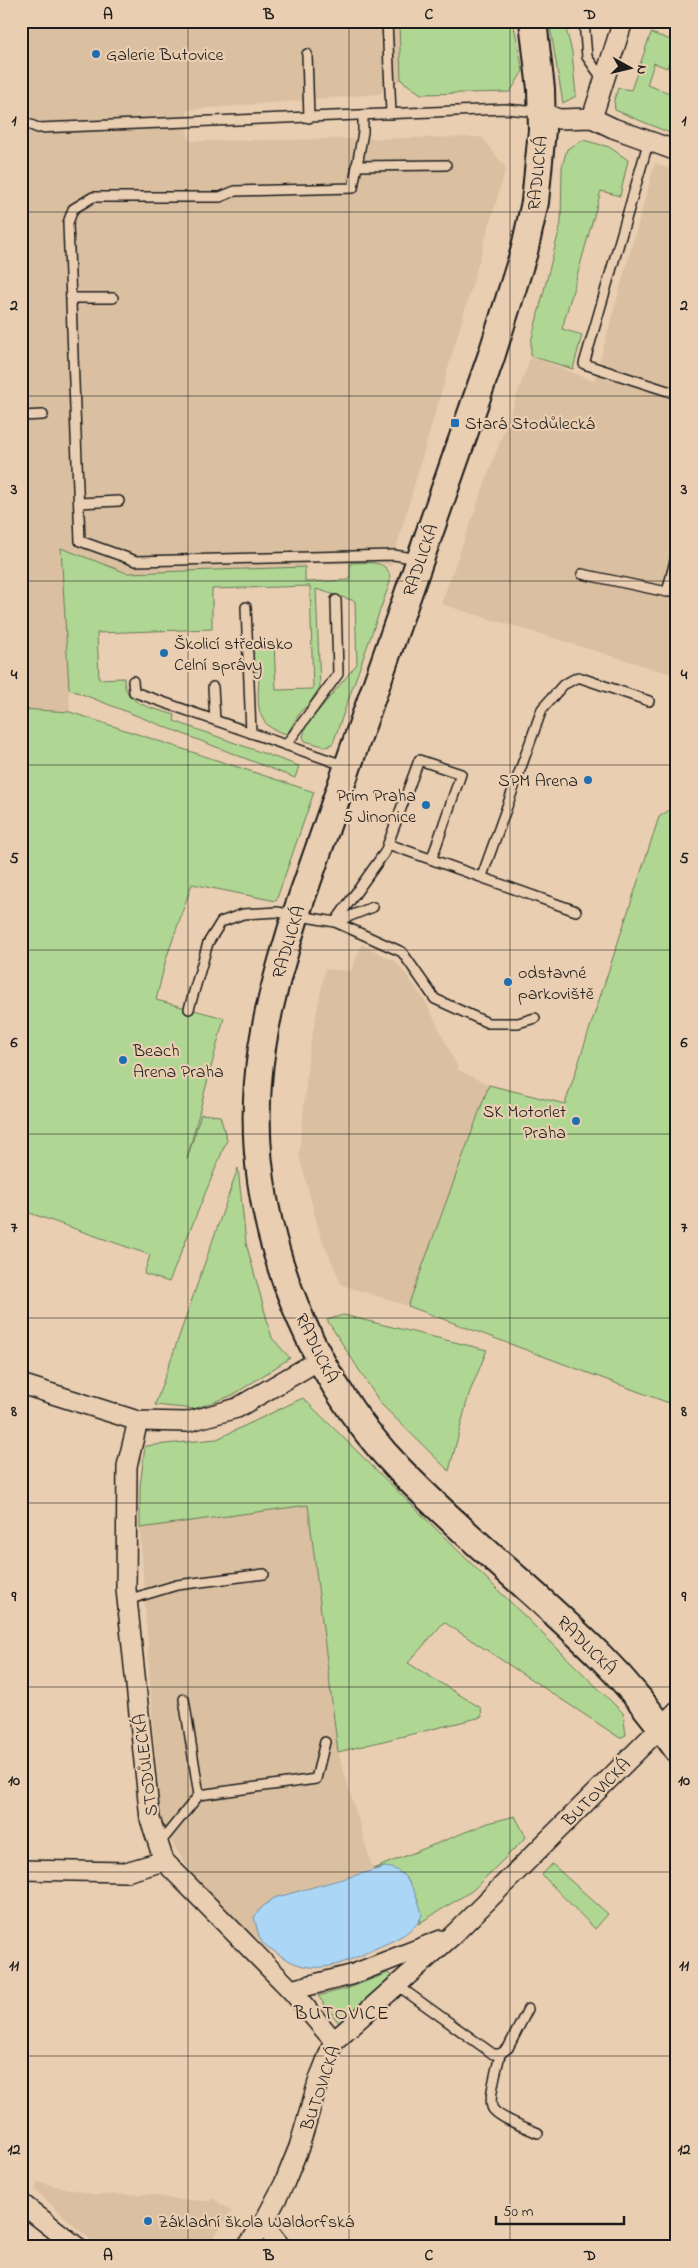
<svg xmlns="http://www.w3.org/2000/svg" width="698" height="2268" viewBox="0 0 698 2268" font-family="'Indie Flower',sans-serif">
  <style>
    .built { fill: #dac0a1 }
    .green { fill: #afd793; stroke: #667a58 }
    .water { fill: #abd6f6; stroke: #728c9f }
    .lines { fill: none; stroke-linecap: round; stroke-linejoin: round }
    .service-casing { stroke: #1c1c1c; stroke-width: 12 }
    .minor-casing { stroke: #1c1c1c; stroke-width: 22 }
    .secondary-casing { stroke: #1c1c1c; stroke-width: 30 }
    .service { stroke: #eaceb1; stroke-width: 9 }
    .minor { stroke: #eaceb1; stroke-width: 19 }
    .secondary { stroke: #eaceb1; stroke-width: 26 }
    .grid { fill: none; stroke: #1c1c1c; stroke-width: 1; stroke-opacity: 0.55 }
    .poi-dot { fill: #1f6fb2; stroke: #eaceb1; stroke-width: 2 }
    .labels { text-anchor: middle; stroke-width: 4.5; stroke-linejoin: round; paint-order: stroke }
    .poi-label { font-size: 18px; fill: #1c1c1c; stroke: #eaceb1; text-anchor: start }
    .street-label { font-size: 18px; fill: #1c1c1c; stroke: #eaceb1 }
    .quarter-label { font-size: 20px; letter-spacing: 1px; fill: #1c1c1c; stroke: #eaceb1 }
    .neatline { fill: none; stroke: #1c1c1c; stroke-width: 2 }
    .grid-label { font-size: 16px; text-anchor: middle; font-weight: bold; fill: #1c1c1c }
  </style>
  <rect width="100%" height="100%" fill="#eaceb1"/>
  <filter id="ink" filterUnits="userSpaceOnUse"><feTurbulence type="fractalNoise" baseFrequency=".02" numOctaves="2"/><feDisplacementMap in="SourceGraphic" scale="10" xChannelSelector="R" yChannelSelector="G"/><feConvolveMatrix kernelMatrix="1 2 1 2 8 2 1 2 1" color-interpolation-filters="sRGB"/></filter>
  <g filter="url(#ink)">
    <g class="built">
      <polygon points="21,21 399,21 401,80 379,94 187,110 188,137 191,141 482,137 506,168 391,566 380,563 305,564 305,567 127,573 61,548 70,712 21,709"/>
      <polygon points="655,163 677,172 677,676 441,604 531,356 594,381"/>
      <polygon points="362,944 397,962 426,1002 459,1070 489,1085 408,1306 342,1285 320,1235 299,1155 309,1052 325,969 351,971"/>
      <polygon points="308,1504 338,1752 373,1869 274,1898 254,1917 263,1943 219,1909 199,1887 159,1821 140,1528"/>
      <polygon points="38,2182 96,2195 149,2194 172,2199 209,2201 212,2198 232,2211 207,2247 98,2247 35,2190"/>
    </g>
    <g class="green">
      <polygon points="399,21 513,21 523,71 510,92 421,94 401,80"/>
      <polygon points="549,21 564,21 572,52 576,96 563,103"/>
      <polygon points="651,33 677,42 677,65 669,62 667,68 654,63 647,85 670,93 677,75 677,136 615,110 614,100 618,88 631,90"/>
      <polygon points="583,140 609,147 628,160 620,196 601,191 562,329 582,335 573,369 531,356 531,342 561,223 562,167 567,149"/>
      <path d="M61,548L127,573L305,567V582L350,580V563C366,563 392,558 390,582L333,743L327,747L305,741L303,737L306,726L357,664L355,601L316,589L320,687L309,704L301,711L287,734C251,726 259,700 259,671L253,672V648L274,643L276,690L313,689L310,586L212,589V629L97,633L99,679L124,678C123,705 154,708 175,715L174,721L299,766L295,778L69,689Z"/>
      <polygon points="21,709 70,712 314,792 276,901 192,884 166,959 156,1000 224,1018 187,1159 201,1114 220,1116 227,1140 169,1282 144,1274 150,1255 21,1210"/>
      <polygon points="677,805 677,1406 408,1306 489,1085 565,1104 659,817"/>
      <polygon points="238,1168 246,1243 272,1338 290,1358 233,1395 194,1409 155,1405"/>
      <polygon points="343,1315 487,1350 469,1394 449,1471 381,1404 327,1320"/>
      <polygon points="303,1398 623,1713 626,1735 620,1738 444,1622 408,1663 481,1708 482,1717 338,1752 308,1505 140,1528 140,1487 145,1446 217,1439"/>
      <polygon points="515,1816 526,1837 473,1890 418,1924 421,1920 385,1867 373,1869 488,1823"/>
      <polygon points="552,1864 608,1914 595,1929 542,1875"/>
      <polygon points="388,1973 392,1976 339,2023 318,1996 349,1988"/>
    </g>
    <path class="water" d="M385,1867C408,1868 417,1895 422,1914C419,1929 395,1940 381,1946C344,1963 315,1980 278,1954C273,1950 266,1947 262,1942C258,1936 256,1924 254,1917L261,1908L274,1898Z"/>
    <g class="lines">
      <defs>
        <g id="service">
          <polyline points="387,21 391,114"/>
          <polyline points="584,21 587,57 604,81"/>
          <polyline points="307,54 309,118"/>
          <polyline points="363,116 363,132 353,188 235,191 220,197 93,197 73,209 68,223 80,541 136,561 394,555 418,559"/>
          <polyline points="21,121 38,128 505,109 539,112"/>
          <polyline points="649,140 584,364 677,394"/>
          <polyline points="356,166 446,165"/>
          <polyline points="71,298 113,298"/>
          <polyline points="21,416 43,415"/>
          <polyline points="79,503 119,501"/>
          <polyline points="582,574 667,592 677,553"/>
          <polyline points="246,607 251,733"/>
          <polyline points="133,681 134,692 346,766"/>
          <polyline points="213,687 215,720"/>
          <polyline points="286,745 338,674 336,600"/>
          <polyline points="388,844 576,911"/>
          <polyline points="432,858 461,774 419,760 385,852 335,922 402,952 435,999 488,1023 518,1023 535,1018"/>
          <polyline points="482,876 542,709 563,685 578,677 649,701"/>
          <polyline points="189,1009 208,943 221,922 243,914 277,912 335,922 373,907"/>
          <polyline points="127,1600 177,1585 264,1574"/>
          <polyline points="184,1699 199,1795"/>
          <polyline points="159,1844 199,1795 316,1779 325,1742"/>
          <polyline points="397,1985 493,2054 500,2054 508,2048 528,2009"/>
          <path d="M500,2054C498,2066 487,2100 493,2109C499,2118 527,2128 538,2133"/>
        </g>
        <g id="minor">
          <polyline points="542,113 559,119 592,118 613,128 677,151"/>
          <polyline points="592,118 623,21"/>
          <polyline points="21,1384 138,1421 187,1422 237,1408 319,1360"/>
          <polyline points="138,1421 127,1466 126,1589 150,1819 164,1861 291,1990 334,2041"/>
          <polyline points="21,1870 126,1872 164,1861"/>
          <polyline points="291,1990 351,1975 441,1940"/>
          <polyline points="21,2203 77,2247"/>
          <polyline points="263,2224 281,2247"/>
          <polyline points="247,2247 263,2224 284,2184 299,2147 319,2079 334,2041 452,1936 677,1711"/>
        </g>
        <path id="secondary" d="M533,21L541,89L542,130L535,202L524,252L491,357L296,914C279,970 262,1025 258,1083C247,1220 306,1373 400,1470C464,1536 536,1592 601,1657C629,1685 654,1716 677,1749"/>
      </defs>
      <use href="#service" class="service-casing"/>
      <use href="#minor" class="minor-casing"/>
      <use href="#secondary" class="secondary-casing"/>
      <use href="#service" class="service"/>
      <use href="#minor" class="minor"/>
      <use href="#secondary" class="secondary"/>
    </g>
  </g>
  <path class="grid" d="M188,21V2247M349,21V2247M510,21V2247M21,212H677M21,396H677M21,581H677M21,765H677M21,950H677M21,1134H677M21,1318H677M21,1503H677M21,1687H677M21,1872H677M21,2056H677"/>
  <g class="poi-dot">
    <circle cx="96" cy="54" r="5"/>
    <rect x="450" y="418" width="10" height="10" rx="2.5"/>
    <circle cx="164" cy="653" r="5"/>
    <circle cx="588" cy="780" r="5"/>
    <circle cx="426" cy="805" r="5"/>
    <circle cx="508" cy="982" r="5"/>
    <circle cx="123" cy="1060" r="5"/>
    <circle cx="576" cy="1121" r="5"/>
    <circle cx="148" cy="2221" r="5"/>
  </g>
  <g class="labels">
    <g class="poi-label">
      <text x="106" y="60">Galerie Butovice</text>
      <text x="465" y="429">Stará Stodůlecká</text>
      <text x="174" y="649">Školicí středisko<tspan x="174" dy="21">Celní správy</tspan></text>
      <text x="578" y="786" text-anchor="end">SPM Arena</text>
      <text x="416" y="801" text-anchor="end">Prim Praha<tspan x="416" dy="21">5 Jinonice</tspan></text>
      <text x="518" y="978">odstavné<tspan x="518" dy="21">parkoviště</tspan></text>
      <text x="133" y="1056">Beach<tspan x="133" dy="21">Arena Praha</tspan></text>
      <text x="566" y="1117" text-anchor="end">SK Motorlet<tspan x="566" dy="21">Praha</tspan></text>
      <text x="158" y="2227">Základní škola Waldorfská</text>
    </g>
    <g class="street-label">
      <text transform="translate(537 173) rotate(-84)" y="6">RADLICKÁ</text>
      <text transform="translate(420 560) rotate(-71)" y="6">RADLICKÁ</text>
      <text transform="translate(288 942) rotate(-73)" y="6">RADLICKÁ</text>
      <text transform="translate(317 1348) rotate(64)" y="6">RADLICKÁ</text>
      <text transform="translate(587 1645) rotate(45)" y="6">RADLICKÁ</text>
      <text transform="translate(145 1765) rotate(-97)" y="6">STODŮLECKÁ</text>
      <text transform="translate(596 1792) rotate(-45)" y="6">BUTOVICKÁ</text>
      <text transform="translate(320 2088) rotate(-71)" y="6">BUTOVICKÁ</text>
    </g>
    <g class="quarter-label">
      <text x="342" y="2019">BUTOVICE</text>
    </g>
  </g>
  <rect width="698" height="2268" fill="none" stroke="#eaceb1" stroke-width="55"/>
  <g transform="translate(630 68) rotate(98)" stroke="#eaceb1" stroke-width="4" paint-order="stroke">
  <path d="M0-4L9 19L0 12L-9 19Z" fill="#1c1c1c"/>
  <text y="-8" font-size="14" font-weight="bold" text-anchor="middle" fill="#1c1c1c">N</text>
  </g>
  <path d="M496 2216v8h128v-8" fill="none" stroke="#1c1c1c" stroke-width="2.5"/>
  <text x="503" y="2216" font-size="15" fill="#1c1c1c" stroke="#eaceb1" stroke-width="4" paint-order="stroke">50 m</text>
  <rect x="28" y="28" width="642" height="2212" class="neatline"/>
  <g class="grid-label">
    <text x="108" y="19">A</text>
    <text x="269" y="19">B</text>
    <text x="429" y="19">C</text>
    <text x="590" y="19">D</text>
    <text x="14" y="125">1</text>
    <text x="684" y="125">1</text>
    <text x="14" y="310">2</text>
    <text x="684" y="310">2</text>
    <text x="14" y="494">3</text>
    <text x="684" y="494">3</text>
    <text x="14" y="679">4</text>
    <text x="684" y="679">4</text>
    <text x="14" y="863">5</text>
    <text x="684" y="863">5</text>
    <text x="14" y="1047">6</text>
    <text x="684" y="1047">6</text>
    <text x="14" y="1232">7</text>
    <text x="684" y="1232">7</text>
    <text x="14" y="1416">8</text>
    <text x="684" y="1416">8</text>
    <text x="14" y="1601">9</text>
    <text x="684" y="1601">9</text>
    <text x="14" y="1785">10</text>
    <text x="684" y="1785">10</text>
    <text x="14" y="1970">11</text>
    <text x="684" y="1970">11</text>
    <text x="14" y="2154">12</text>
    <text x="684" y="2154">12</text>
    <text x="108" y="2260">A</text>
    <text x="269" y="2260">B</text>
    <text x="429" y="2260">C</text>
    <text x="590" y="2260">D</text>
  </g>
</svg>
